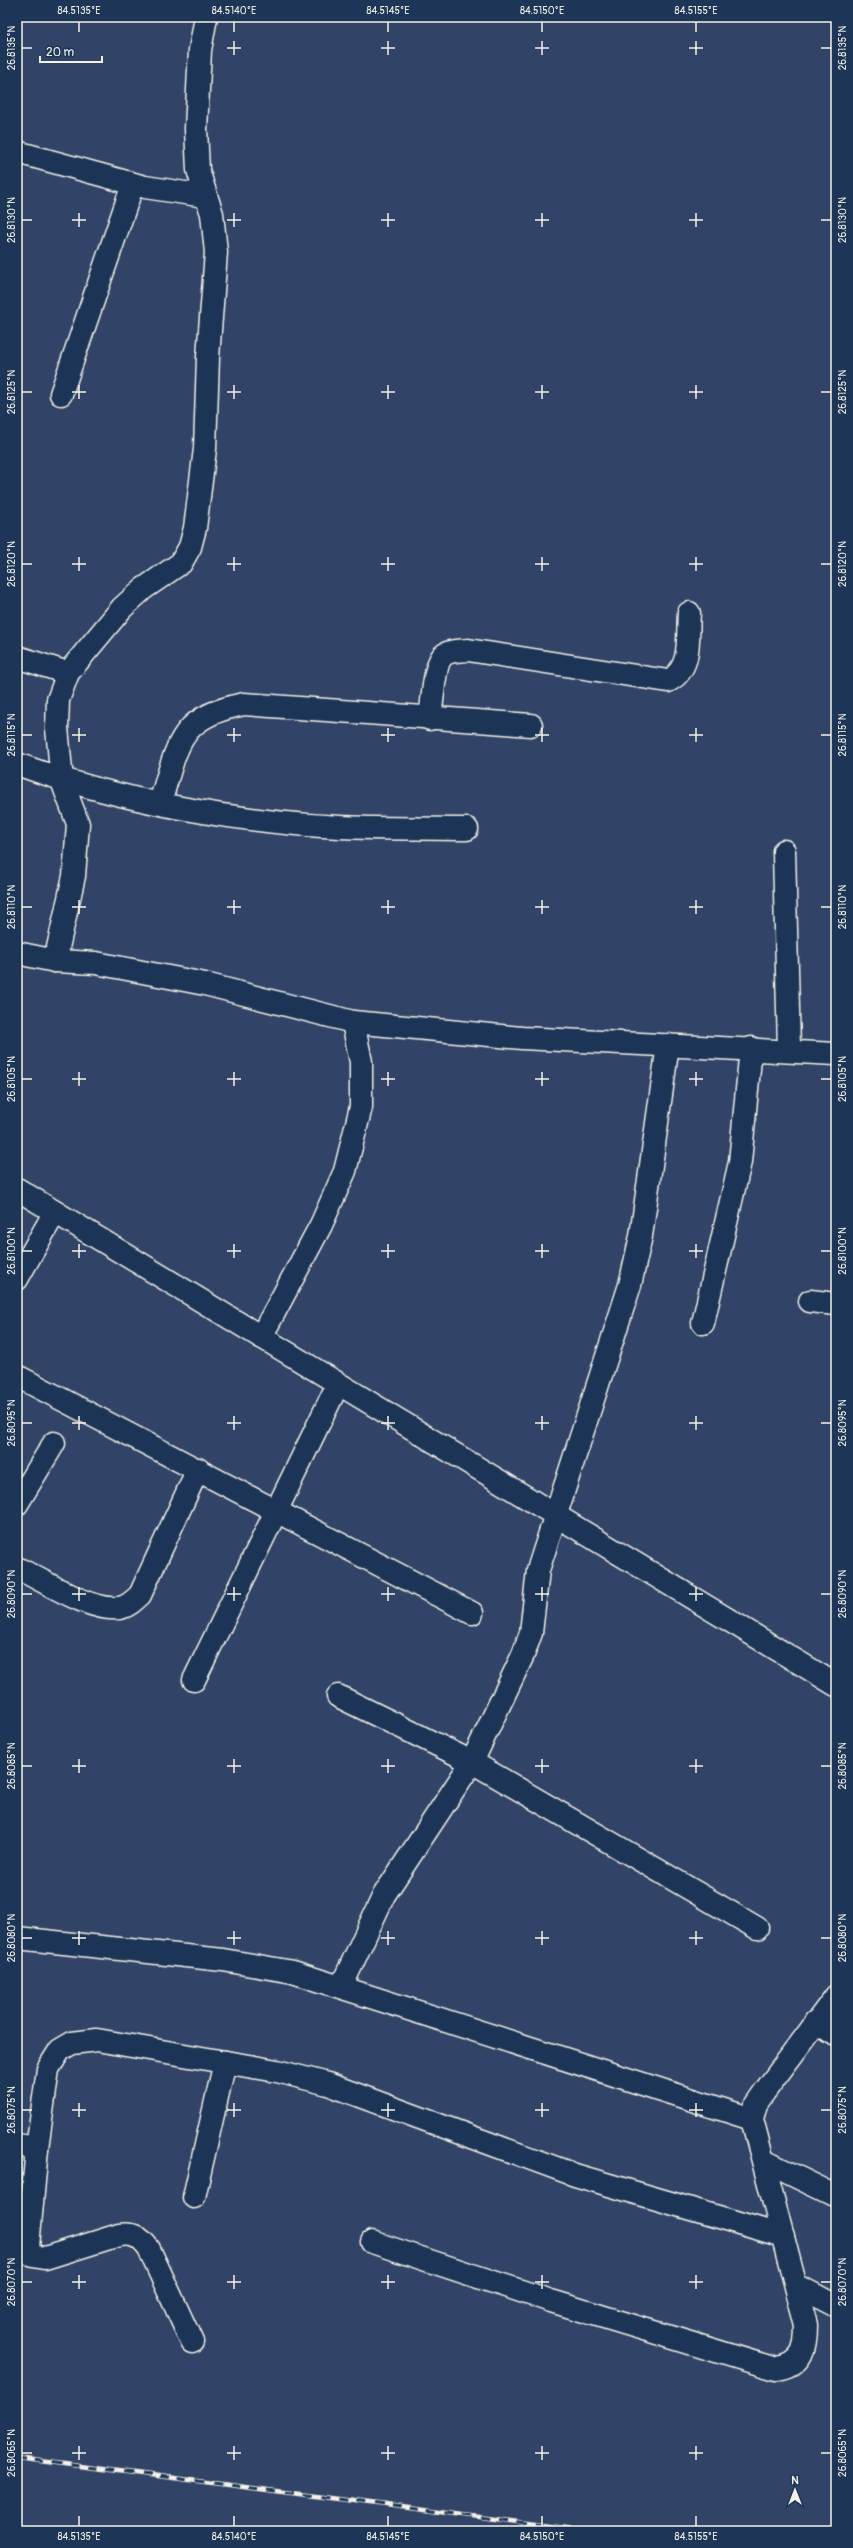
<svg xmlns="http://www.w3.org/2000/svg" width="853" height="2548" viewBox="0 0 853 2548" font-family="Pangolin,sans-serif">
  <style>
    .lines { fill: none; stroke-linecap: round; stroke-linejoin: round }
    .street-casing { stroke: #f4f1e8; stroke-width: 25 }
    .street { stroke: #1d3557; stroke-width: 22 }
    .rail-casing { stroke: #f4f1e8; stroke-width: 4.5 }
    .rail { stroke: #1d3557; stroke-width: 3; stroke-dasharray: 9; stroke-linecap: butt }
    .ticks { fill: none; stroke: #f4f1e8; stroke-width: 1.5 }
    .neatline { fill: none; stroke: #f4f1e8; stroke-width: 1.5 }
    .ticks-label { font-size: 10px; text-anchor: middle; fill: #f4f1e8 }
  </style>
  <rect width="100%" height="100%" fill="#314367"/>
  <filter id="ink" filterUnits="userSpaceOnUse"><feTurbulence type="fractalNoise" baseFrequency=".025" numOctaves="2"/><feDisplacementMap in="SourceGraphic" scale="8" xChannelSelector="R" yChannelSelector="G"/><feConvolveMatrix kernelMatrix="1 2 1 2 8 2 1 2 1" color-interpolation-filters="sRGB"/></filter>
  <g filter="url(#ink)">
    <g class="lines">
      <defs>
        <g id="street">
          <polyline points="17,152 145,187 205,196"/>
          <polyline points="61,394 133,184"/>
          <polyline points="17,657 68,673"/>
          <path d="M430,719C432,706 434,662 444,655C450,650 461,651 468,650L668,681C693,669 687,637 689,613"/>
          <path d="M17,764C116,800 234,822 340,827C382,829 424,828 467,829"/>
          <path d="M160,803C178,745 177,717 244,704L531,725"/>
          <polyline points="784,851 789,1049"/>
          <polyline points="17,953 55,961 96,963 205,984 353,1022 522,1038 836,1054"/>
          <polyline points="55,961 74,876 78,824 62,781 57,728 58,700 68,673 122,608 143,589 181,563 190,547 195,528 205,449 208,357 216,252 212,214 198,170 196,129 200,50 206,17"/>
          <polyline points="17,1189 836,1685"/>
          <polyline points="17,1279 55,1212"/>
          <polyline points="810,1301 836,1304"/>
          <polyline points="703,1323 740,1162 751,1048"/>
          <polyline points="261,1337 321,1225 345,1171 361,1107 361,1062 353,1022"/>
          <polyline points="17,1376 472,1613"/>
          <polyline points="17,1504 54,1443"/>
          <path d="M17,1568C43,1580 91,1612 119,1608C128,1607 134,1600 140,1595L198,1469"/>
          <polyline points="194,1680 338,1384"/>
          <polyline points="338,1696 472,1762 757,1928"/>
          <polyline points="17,1938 223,1960 293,1972 752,2119"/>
          <polyline points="341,1987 384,1895 472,1762 523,1655 531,1633 538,1570 630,1285 641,1236 668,1045"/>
          <polyline points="815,2022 836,2035"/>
          <polyline points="17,2145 37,2148"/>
          <polyline points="764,2161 836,2196"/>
          <polyline points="194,2197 225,2062"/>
          <path d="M372,2242L551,2301L776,2369C803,2366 806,2347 806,2325L752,2119L756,2104L765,2091L836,1996"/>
          <polyline points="796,2285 836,2306"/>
          <path d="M192,2342L149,2249C140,2237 134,2233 119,2235L45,2258L33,2256L28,2247L37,2148L48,2069L60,2050L72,2043L97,2040L277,2071L328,2084L575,2175L783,2236"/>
        </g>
      </defs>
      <use href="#street" class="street-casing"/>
      <use href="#street" class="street"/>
      <defs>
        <polyline id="rail" points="17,2458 589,2531"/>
      </defs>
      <use href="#rail" class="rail-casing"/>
      <use href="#rail" class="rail"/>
    </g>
  </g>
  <path class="ticks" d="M79,22V32M234,22V32M388,22V32M542,22V32M696,22V32M234,41V55M388,41V55M542,41V55M696,41V55M22,48H32M227,48H241M381,48H395M535,48H549M689,48H703M821,48H831M79,213V227M234,213V227M388,213V227M542,213V227M696,213V227M22,220H32M72,220H86M227,220H241M381,220H395M535,220H549M689,220H703M821,220H831M79,385V399M234,385V399M388,385V399M542,385V399M696,385V399M22,392H32M72,392H86M227,392H241M381,392H395M535,392H549M689,392H703M821,392H831M79,557V571M234,557V571M388,557V571M542,557V571M696,557V571M22,564H32M72,564H86M227,564H241M381,564H395M535,564H549M689,564H703M821,564H831M79,728V742M234,728V742M388,728V742M542,728V742M696,728V742M22,735H32M72,735H86M227,735H241M381,735H395M535,735H549M689,735H703M821,735H831M79,900V914M234,900V914M388,900V914M542,900V914M696,900V914M22,907H32M72,907H86M227,907H241M381,907H395M535,907H549M689,907H703M821,907H831M79,1072V1086M234,1072V1086M388,1072V1086M542,1072V1086M696,1072V1086M22,1079H32M72,1079H86M227,1079H241M381,1079H395M535,1079H549M689,1079H703M821,1079H831M79,1244V1258M234,1244V1258M388,1244V1258M542,1244V1258M696,1244V1258M22,1251H32M72,1251H86M227,1251H241M381,1251H395M535,1251H549M689,1251H703M821,1251H831M79,1416V1430M234,1416V1430M388,1416V1430M542,1416V1430M696,1416V1430M22,1423H32M72,1423H86M227,1423H241M381,1423H395M535,1423H549M689,1423H703M821,1423H831M79,1587V1601M234,1587V1601M388,1587V1601M542,1587V1601M696,1587V1601M22,1594H32M72,1594H86M227,1594H241M381,1594H395M535,1594H549M689,1594H703M821,1594H831M79,1759V1773M234,1759V1773M388,1759V1773M542,1759V1773M696,1759V1773M22,1766H32M72,1766H86M227,1766H241M381,1766H395M535,1766H549M689,1766H703M821,1766H831M79,1931V1945M234,1931V1945M388,1931V1945M542,1931V1945M696,1931V1945M22,1938H32M72,1938H86M227,1938H241M381,1938H395M535,1938H549M689,1938H703M821,1938H831M79,2103V2117M234,2103V2117M388,2103V2117M542,2103V2117M696,2103V2117M22,2110H32M72,2110H86M227,2110H241M381,2110H395M535,2110H549M689,2110H703M821,2110H831M79,2275V2289M234,2275V2289M388,2275V2289M542,2275V2289M696,2275V2289M22,2282H32M72,2282H86M227,2282H241M381,2282H395M535,2282H549M689,2282H703M821,2282H831M79,2446V2460M234,2446V2460M388,2446V2460M542,2446V2460M696,2446V2460M22,2453H32M72,2453H86M227,2453H241M381,2453H395M535,2453H549M689,2453H703M821,2453H831M79,2516V2526M234,2516V2526M388,2516V2526M542,2516V2526M696,2516V2526"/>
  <rect width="853" height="2548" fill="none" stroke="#1d3557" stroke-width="44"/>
  <g transform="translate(795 2490)" stroke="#1d3557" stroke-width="3" paint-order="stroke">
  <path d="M0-3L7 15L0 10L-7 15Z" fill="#f4f1e8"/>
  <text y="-6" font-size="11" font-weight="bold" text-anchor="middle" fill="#f4f1e8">N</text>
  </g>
  <path d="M40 56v6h62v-6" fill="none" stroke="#f4f1e8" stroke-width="2"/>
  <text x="46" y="56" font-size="12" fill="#f4f1e8" stroke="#1d3557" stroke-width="3" paint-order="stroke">20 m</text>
  <rect x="22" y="22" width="809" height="2504" class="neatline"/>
  <g class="ticks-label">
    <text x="79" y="14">84.5135°E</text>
    <text x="234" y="14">84.5140°E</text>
    <text x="388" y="14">84.5145°E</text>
    <text x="542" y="14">84.5150°E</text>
    <text x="696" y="14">84.5155°E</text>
    <text transform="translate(11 48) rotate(-90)" y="4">26.8135°N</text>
    <text transform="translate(842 48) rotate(-90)" y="4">26.8135°N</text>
    <text transform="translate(11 220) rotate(-90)" y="4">26.8130°N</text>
    <text transform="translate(842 220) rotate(-90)" y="4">26.8130°N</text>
    <text transform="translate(11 392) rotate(-90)" y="4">26.8125°N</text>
    <text transform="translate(842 392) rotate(-90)" y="4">26.8125°N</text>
    <text transform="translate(11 564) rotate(-90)" y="4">26.8120°N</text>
    <text transform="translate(842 564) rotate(-90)" y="4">26.8120°N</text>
    <text transform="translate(11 735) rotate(-90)" y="4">26.8115°N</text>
    <text transform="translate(842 735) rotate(-90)" y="4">26.8115°N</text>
    <text transform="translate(11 907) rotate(-90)" y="4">26.8110°N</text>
    <text transform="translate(842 907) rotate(-90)" y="4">26.8110°N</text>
    <text transform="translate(11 1079) rotate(-90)" y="4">26.8105°N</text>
    <text transform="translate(842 1079) rotate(-90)" y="4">26.8105°N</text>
    <text transform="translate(11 1251) rotate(-90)" y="4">26.8100°N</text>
    <text transform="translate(842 1251) rotate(-90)" y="4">26.8100°N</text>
    <text transform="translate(11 1423) rotate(-90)" y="4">26.8095°N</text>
    <text transform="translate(842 1423) rotate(-90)" y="4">26.8095°N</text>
    <text transform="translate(11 1594) rotate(-90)" y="4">26.8090°N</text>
    <text transform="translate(842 1594) rotate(-90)" y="4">26.8090°N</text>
    <text transform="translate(11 1766) rotate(-90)" y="4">26.8085°N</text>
    <text transform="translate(842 1766) rotate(-90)" y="4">26.8085°N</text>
    <text transform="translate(11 1938) rotate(-90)" y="4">26.8080°N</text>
    <text transform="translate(842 1938) rotate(-90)" y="4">26.8080°N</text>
    <text transform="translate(11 2110) rotate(-90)" y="4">26.8075°N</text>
    <text transform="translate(842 2110) rotate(-90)" y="4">26.8075°N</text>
    <text transform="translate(11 2282) rotate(-90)" y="4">26.8070°N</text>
    <text transform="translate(842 2282) rotate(-90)" y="4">26.8070°N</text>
    <text transform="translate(11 2453) rotate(-90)" y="4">26.8065°N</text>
    <text transform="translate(842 2453) rotate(-90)" y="4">26.8065°N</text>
    <text x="79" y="2540">84.5135°E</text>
    <text x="234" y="2540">84.5140°E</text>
    <text x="388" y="2540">84.5145°E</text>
    <text x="542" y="2540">84.5150°E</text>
    <text x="696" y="2540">84.5155°E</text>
  </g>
</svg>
